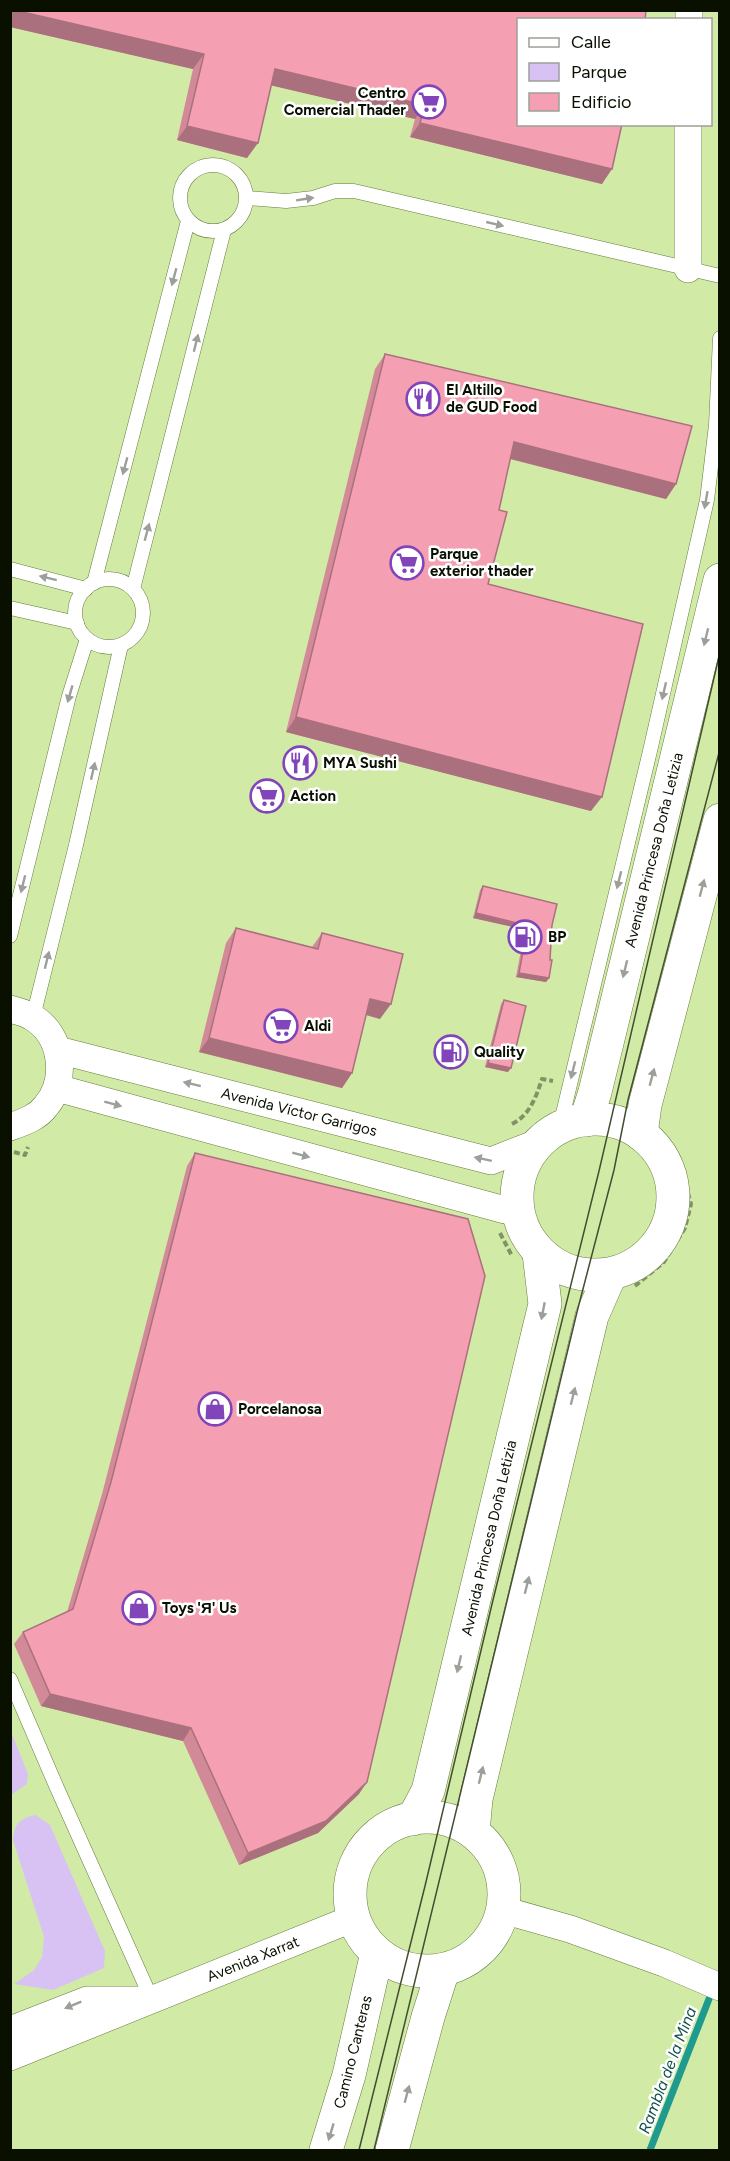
<svg xmlns="http://www.w3.org/2000/svg" width="730" height="2161" viewBox="0 0 730 2161" font-family="Figtree,sans-serif">
  <style>
    .green { fill: #d8c2f4 }
    .lines { fill: none; stroke-linecap: round; stroke-linejoin: round }
    .stream { stroke: #1f9a8f; stroke-width: 7 }
    .lane-casing { stroke: #657c3c; stroke-width: 15 }
    .street-casing { stroke: #657c3c; stroke-width: 28 }
    .secondary-casing { stroke: #657c3c; stroke-width: 34 }
    .path { stroke: #819364; stroke-width: 4; stroke-dasharray: 6 3; stroke-linecap: butt }
    .lane { stroke: #fff; stroke-width: 14 }
    .street { stroke: #fff; stroke-width: 27 }
    .secondary { stroke: #fff; stroke-width: 33 }
    .tram { stroke: #424e30; stroke-width: 1.5 }
    .wall { fill: #d28a99 }
    .shaded-wall { fill: #ab707d }
    .building { fill: #f4a0b2; stroke: #ab707d; stroke-width: 1.5 }
    .oneway { fill: #9d9f99 }
    .labels { text-anchor: middle; stroke-width: 5; stroke-linejoin: round; paint-order: stroke }
    .poi-label { font-size: 15px; font-weight: bold; fill: #091000; stroke: #fff; text-anchor: start }
    .street-label { font-size: 15px; fill: #091000; stroke: #fff }
    .water-label { font-size: 16px; font-style: italic; fill: #10514b; stroke: #fff }
  </style>
  <rect width="100%" height="100%" fill="#d1eba7"/>
  <g class="green">
    <polygon points="10,1729 28,1774 27,1784 11,1795"/>
    <path d="M36,1815L50,1825L105,1951L104,1968L53,1990L14,1984L34,1970L42,1957L44,1937L13,1840C14,1824 20,1818 36,1815Z"/>
  </g>
  <g class="lines">
    <polyline class="stream" points="650,2150 709,1999"/>
    <defs>
      <g id="lane">
        <circle cx="213" cy="198" r="33"/>
        <polyline points="247,198 286,201 313,198 335,191 354,191 720,276"/>
        <polyline points="10,569 86,589"/>
        <circle cx="109" cy="613" r="34"/>
        <polyline points="94,583 188,221"/>
        <polyline points="133,589 224,230"/>
        <polyline points="10,608 77,623"/>
        <polyline points="10,936 69,696 87,639"/>
        <polyline points="33,1017 76,845 121,645"/>
        <polyline points="560,1126 650,751 707,500 716,425 720,338"/>
        <polyline points="10,1679 57,1788 152,2000"/>
      </g>
      <g id="street">
        <polyline points="689,20 689,10"/>
        <polyline points="688,269 688,124"/>
        <path d="M10,1009C17,1011 26,1013 32,1017C63,1035 68,1080 46,1106C37,1118 24,1122 10,1127"/>
        <polyline points="58,1050 491,1161 537,1143"/>
        <polyline points="57,1088 505,1210 517,1205"/>
        <polyline points="503,1910 570,1929 664,1963 720,1987"/>
        <polyline points="10,2030 87,2000 138,2000"/>
        <polyline points="10,2057 354,1918"/>
      </g>
      <g id="secondary">
        <circle cx="595" cy="1197" r="78"/>
        <polyline points="586,1120 595,1092 720,580"/>
        <polyline points="641,1134 645,1105 720,820"/>
        <circle cx="427" cy="1894" r="77"/>
        <polyline points="413,1819 428,1791 545,1304 539,1253"/>
        <polyline points="473,1832 476,1799 592,1316 610,1275"/>
        <polyline points="326,2150 349,2075 377,1953"/>
        <polyline points="392,2150 428,2017 443,1970"/>
      </g>
    </defs>
    <use href="#lane" class="lane-casing"/>
    <use href="#street" class="street-casing"/>
    <use href="#secondary" class="secondary-casing"/>
    <g class="path">
      <path d="M512,1124C530,1115 536,1097 542,1079L553,1081"/>
      <polyline points="14,1152 25,1155 28,1147"/>
      <polyline points="500,1233 512,1256"/>
      <polyline points="635,1286 664,1262 685,1228 691,1204 678,1156 666,1140"/>
    </g>
    <use href="#lane" class="lane"/>
    <use href="#street" class="street"/>
    <use href="#secondary" class="secondary"/>
    <g class="tram">
      <polyline points="359,2150 425,1886 493,1600 599,1171 720,652"/>
      <polyline points="374,2150 577,1312 614,1170 628,1100 720,749"/>
    </g>
  </g>
  <g class="wall">
    <polygon points="646,10 602,184 410,137 415,119 271,85 247,158 177,140 193,69 10,27"/>
    <polygon points="385,354 676,484 666,499 510,459 499,510 488,584 591,811 286,732 375,369"/>
    <polygon points="483,886 552,925 549,978 546,982 516,977 522,945 522,929 473,918 480,890"/>
    <polygon points="236,928 312,947 322,933 380,1019 366,1015 352,1073 342,1088 199,1052 226,943"/>
    <polygon points="504,1000 508,1072 485,1067 501,1004"/>
    <polygon points="195,1153 359,1794 318,1833 239,1865 183,1741 41,1706 14,1644 23,1632 67,1612 102,1494 187,1166"/>
  </g>
  <g class="shaded-wall">
    <polygon points="10,10 14,10 204,54 193,69 10,27"/>
    <polygon points="275,69 425,105 415,119 265,84"/>
    <polygon points="420,123 612,169 602,184 410,137"/>
    <polygon points="187,126 258,143 247,158 177,140"/>
    <polygon points="514,442 676,484 666,499 503,457"/>
    <polygon points="296,717 602,797 591,811 286,732"/>
    <polygon points="476,913 525,925 522,929 473,918"/>
    <polygon points="519,973 549,978 546,982 516,977"/>
    <polygon points="370,999 391,1004 380,1019 360,1013"/>
    <polygon points="209,1038 352,1073 342,1088 199,1052"/>
    <polygon points="488,1063 511,1068 508,1072 485,1067"/>
    <polygon points="50,1694 191,1728 183,1741 41,1706"/>
    <polygon points="367,1782 359,1794 318,1833 239,1865 248,1853"/>
  </g>
  <g class="building">
    <polygon points="14,10 646,10 645,20 519,20 519,124 622,124 612,169 420,123 425,105 275,69 258,143 187,126 204,54"/>
    <polygon points="385,354 692,426 676,484 514,442 499,510 507,512 488,584 643,624 602,797 296,717"/>
    <polygon points="483,886 557,904 552,925 550,960 552,960 549,978 519,973 525,941 525,925 476,913"/>
    <polygon points="236,928 318,949 322,933 403,954 391,1004 370,999 352,1073 209,1038"/>
    <polygon points="504,1000 526,1006 511,1068 488,1063"/>
    <polygon points="195,1153 468,1219 485,1276 367,1782 326,1821 248,1853 191,1728 50,1694 23,1632 73,1609 111,1482"/>
  </g>
  <defs><path id="oneway-solid" d="M-6-.8H1V-3.2L6.5 0L1 3.2V.8H-6Z" transform="scale(1.5)"/></defs>
  <g class="oneway">
    <use href="#oneway-solid" transform="translate(305 199) rotate(-9)"/>
    <use href="#oneway-solid" transform="translate(495 224) rotate(13)"/>
    <use href="#oneway-solid" transform="translate(174 277) rotate(105)"/>
    <use href="#oneway-solid" transform="translate(196 343) rotate(-76)"/>
    <use href="#oneway-solid" transform="translate(125 466) rotate(105)"/>
    <use href="#oneway-solid" transform="translate(706 500) rotate(100)"/>
    <use href="#oneway-solid" transform="translate(147 532) rotate(-75)"/>
    <use href="#oneway-solid" transform="translate(48 578) rotate(-166)"/>
    <use href="#oneway-solid" transform="translate(706 637) rotate(104)"/>
    <use href="#oneway-solid" transform="translate(664 691) rotate(103)"/>
    <use href="#oneway-solid" transform="translate(70 694) rotate(106)"/>
    <use href="#oneway-solid" transform="translate(93 771) rotate(-77)"/>
    <use href="#oneway-solid" transform="translate(619 880) rotate(104)"/>
    <use href="#oneway-solid" transform="translate(23 884) rotate(104)"/>
    <use href="#oneway-solid" transform="translate(702 888) rotate(-75)"/>
    <use href="#oneway-solid" transform="translate(47 960) rotate(-76)"/>
    <use href="#oneway-solid" transform="translate(625 969) rotate(104)"/>
    <use href="#oneway-solid" transform="translate(573 1070) rotate(104)"/>
    <use href="#oneway-solid" transform="translate(652 1077) rotate(-75)"/>
    <use href="#oneway-solid" transform="translate(192 1084) rotate(-166)"/>
    <use href="#oneway-solid" transform="translate(113 1104) rotate(15)"/>
    <use href="#oneway-solid" transform="translate(301 1155) rotate(15)"/>
    <use href="#oneway-solid" transform="translate(483 1159) rotate(-168)"/>
    <use href="#oneway-solid" transform="translate(543 1311) rotate(101)"/>
    <use href="#oneway-solid" transform="translate(573 1396) rotate(-76)"/>
    <use href="#oneway-solid" transform="translate(527 1585) rotate(-76)"/>
    <use href="#oneway-solid" transform="translate(459 1664) rotate(103)"/>
    <use href="#oneway-solid" transform="translate(481 1775) rotate(-76)"/>
    <use href="#oneway-solid" transform="translate(73 2005) rotate(158)"/>
    <use href="#oneway-solid" transform="translate(407 2094) rotate(-75)"/>
    <use href="#oneway-solid" transform="translate(331 2132) rotate(107)"/>
  </g>
  <defs>
    <symbol id="supermarket-ring" viewBox="-11 -11 22 22"><circle r="9.5" fill="#fff" stroke="#8244b9" stroke-width="1.5"/><path d="M-6-5.5h2.5l.6 2H6L4.5 2H-2.5L-4.4-4H-6ZM-1.5 3.2a1.3 1.3 0 1 0 .1 0ZM3 3.2a1.3 1.3 0 1 0 .1 0Z" fill="#8244b9"/></symbol>
    <symbol id="restaurant-ring" viewBox="-11 -11 22 22"><circle r="9.5" fill="#fff" stroke="#8244b9" stroke-width="1.5"/><path d="M-5-6h1v4h1v-4h1v4h1v-4h1v5L-1.5 .5V6h-2V.5L-5-1ZM5-6V6H3V1.5H1.5Q1.5-4 5-6Z" fill="#8244b9"/></symbol>
    <symbol id="fuel-ring" viewBox="-11 -11 22 22"><circle r="9.5" fill="#fff" stroke="#8244b9" stroke-width="1.5"/><path d="M-5.5-6h7V0h2V4h1.3V-2.5L3-4.5l.8-.8L6-3V5H2.5V1h-1V6h-7ZM-4.2-4.7v3.2H.2V-4.7Z" fill="#8244b9"/></symbol>
    <symbol id="shop-ring" viewBox="-11 -11 22 22"><circle r="9.5" fill="#fff" stroke="#8244b9" stroke-width="1.5"/><path d="M-5-2.5h2.3a2.7 3.5 0 0 1 5.4 0H5L5.5 6h-11ZM-1.5-2.5h3a1.5 2.3 0 0 0-3 0Z" fill="#8244b9"/></symbol>
  </defs>
  <g fill-rule="evenodd">
    <use href="#supermarket-ring" x="410" y="83" width="38" height="38"/>
    <use href="#restaurant-ring" x="404" y="380" width="38" height="38"/>
    <use href="#supermarket-ring" x="388" y="544" width="38" height="38"/>
    <use href="#restaurant-ring" x="281" y="744" width="38" height="38"/>
    <use href="#supermarket-ring" x="248" y="777" width="38" height="38"/>
    <use href="#fuel-ring" x="506" y="918" width="38" height="38"/>
    <use href="#supermarket-ring" x="262" y="1007" width="38" height="38"/>
    <use href="#fuel-ring" x="432" y="1033" width="38" height="38"/>
    <use href="#shop-ring" x="196" y="1390" width="38" height="38"/>
    <use href="#shop-ring" x="120" y="1589" width="38" height="38"/>
  </g>
  <g class="labels">
    <g class="poi-label">
      <text x="406" y="98" text-anchor="end">Centro<tspan x="406" dy="17">Comercial Thader</tspan></text>
      <text x="446" y="395">El Altillo<tspan x="446" dy="17">de GUD Food</tspan></text>
      <text x="430" y="559">Parque<tspan x="430" dy="17">exterior thader</tspan></text>
      <text x="323" y="768">MYA Sushi</text>
      <text x="290" y="801">Action</text>
      <text x="548" y="942">BP</text>
      <text x="304" y="1031">Aldi</text>
      <text x="474" y="1057">Quality</text>
      <text x="238" y="1414">Porcelanosa</text>
      <text x="162" y="1613">Toys 'Я' Us</text>
    </g>
    <g class="street-label">
      <text transform="translate(654 850) rotate(-76)" y="5">Avenida Princesa Doña Letizia</text>
      <text transform="translate(299 1112) rotate(14)" y="5">Avenida Víctor Garrigos</text>
      <text transform="translate(489 1538) rotate(-77)" y="5">Avenida Princesa Doña Letizia</text>
      <text transform="translate(253 1959) rotate(-22)" y="5">Avenida Xarrat</text>
      <text transform="translate(353 2052) rotate(-76)" y="5">Camino Canteras</text>
    </g>
    <g class="water-label">
      <text transform="translate(667 2070) rotate(-69)" y="6">Rambla de la Mina</text>
    </g>
  </g>
  <rect width="730" height="2161" fill="none" stroke="#091000" stroke-width="24"/>
  <rect x="517" y="18" width="195" height="108" fill="#ffffff" stroke="#9d9f99" stroke-width="1.5"/>
  <rect x="529" y="38" width="30" height="9" fill="#ffffff" stroke="#9d9f99" stroke-width="1.5"/>
  <text x="571" y="48" font-size="18" fill="#091000">Calle</text>
  <rect x="529" y="63" width="30" height="18" fill="#d8c2f4" stroke="#9d9f99" stroke-width="1.5"/>
  <text x="571" y="78" font-size="18" fill="#091000">Parque</text>
  <rect x="529" y="93" width="30" height="18" fill="#f4a0b2" stroke="#9d9f99" stroke-width="1.5"/>
  <text x="571" y="108" font-size="18" fill="#091000">Edificio</text>
</svg>
